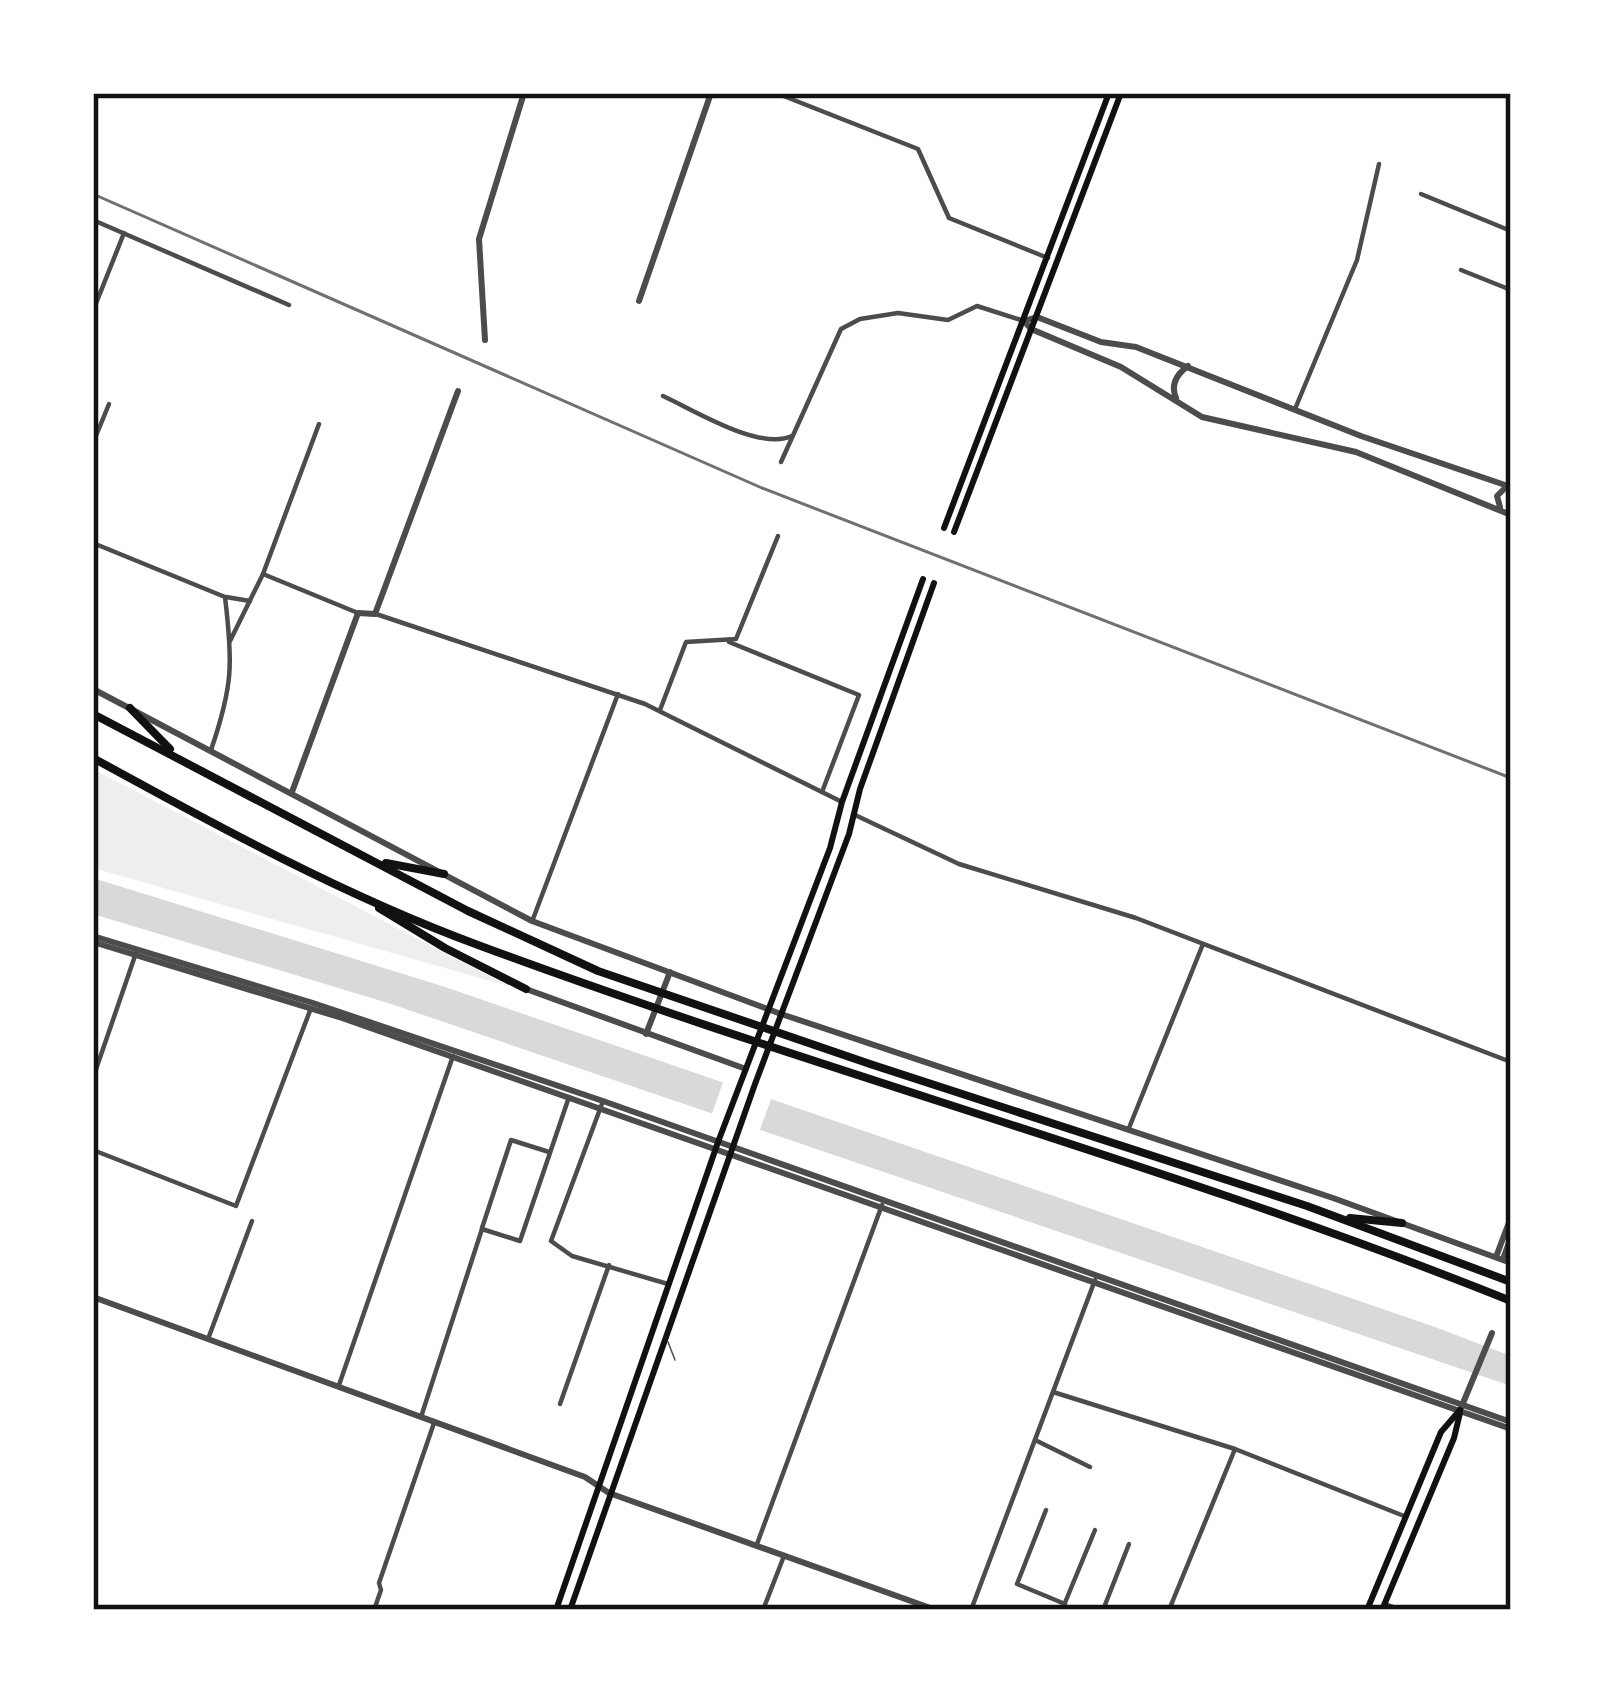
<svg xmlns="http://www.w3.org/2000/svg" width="1604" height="1703" viewBox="0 0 1604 1703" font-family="Rubik,sans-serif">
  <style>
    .green { fill: #eee }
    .water { fill: #d9d9d9 }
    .pier { fill: #fff }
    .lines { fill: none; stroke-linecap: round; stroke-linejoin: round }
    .service { stroke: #4c4c4c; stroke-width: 1.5 }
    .minor { stroke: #4c4c4c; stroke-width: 4.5 }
    .tertiary { stroke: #4c4c4c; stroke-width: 6 }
    .secondary { stroke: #111; stroke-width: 6 }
    .trunk { stroke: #111; stroke-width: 8 }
    .rail { stroke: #707070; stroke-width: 3 }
    .neatline { fill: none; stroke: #111; stroke-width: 4.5 }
  </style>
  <rect width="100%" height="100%" fill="#fff"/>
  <polygon class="green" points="93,769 508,986 93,868"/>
  <polygon class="water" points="93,878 442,986 1435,1327 1511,1356 1511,1386 388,1003 93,914"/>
  <polygon class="pier" points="725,1077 773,1094 758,1135 710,1119"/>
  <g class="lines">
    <polyline class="service" points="668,1342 675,1360"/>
    <g class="minor">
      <polyline points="776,93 918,149 949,218 1048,258"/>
      <polyline points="1421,194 1511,231"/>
      <polyline points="93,220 289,305"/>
      <polyline points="1461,270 1511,290"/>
      <polyline points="93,311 124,233"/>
      <path d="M663,396C694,410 759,451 792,436"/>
      <polyline points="1295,409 1357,260 1379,164"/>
      <polyline points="93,443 109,404"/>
      <polyline points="781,462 841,329 860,319 898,313 948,320 977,306 1024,321"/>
      <path d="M93,543L225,597C233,663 233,686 211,750"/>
      <polyline points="263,574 358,613"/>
      <polyline points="226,597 250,601"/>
      <polyline points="376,614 645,704 842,802"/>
      <polyline points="230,641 263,574 319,424"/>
      <polyline points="729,642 859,695 822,792"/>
      <polyline points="660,710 686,642 736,639 778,536"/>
      <polyline points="855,815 959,864 1136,918 1511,1062"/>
      <polyline points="533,919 618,694"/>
      <polyline points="93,1078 136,953"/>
      <polyline points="603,1101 551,1241 572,1256 668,1284"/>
      <polyline points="1129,1128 1203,944"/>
      <polyline points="93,1150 236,1206 311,1008"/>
      <polyline points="482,1228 511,1140 549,1152"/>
      <polyline points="208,1339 252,1221"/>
      <polyline points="339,1385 453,1056"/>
      <polyline points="1053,1392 1235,1449 1404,1516"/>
      <polyline points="560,1404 609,1265"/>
      <polyline points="421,1417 482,1229 520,1241 569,1097"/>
      <polyline points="1035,1440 1090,1467"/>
      <polyline points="1046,1510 1017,1584 1065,1604"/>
      <polyline points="757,1544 882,1205"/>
      <polyline points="1385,1604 1402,1610"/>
      <polyline points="374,1610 381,1590 379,1583 434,1423"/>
      <polyline points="763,1610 784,1556"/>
      <polyline points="971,1610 1095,1280"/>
      <polyline points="1062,1610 1095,1530"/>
      <polyline points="1103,1610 1129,1544"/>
      <polyline points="1169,1610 1235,1449"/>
    </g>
    <g class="tertiary">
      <polyline points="639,301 711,93"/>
      <polyline points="485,340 479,239 524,93"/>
      <path d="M1176,398C1170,384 1177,374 1188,366"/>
      <polyline points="1511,487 1361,436 1136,347 1101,342 1037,317 1024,321 1031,329 1121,367 1202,417 1356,452 1511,515"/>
      <polyline points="1500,507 1497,496 1507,486"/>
      <polyline points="93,689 532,921 781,1014 1333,1198 1511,1263"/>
      <polyline points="292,792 358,613 375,614 458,391"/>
      <polyline points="93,936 313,1003 603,1101 1511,1422"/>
      <polyline points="93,942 342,1018 1511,1429"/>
      <polyline points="526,989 746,1069"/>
      <polyline points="646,1034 670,972"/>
      <polyline points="1496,1257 1511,1217"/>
      <polyline points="1503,1259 1511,1237"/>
      <polyline points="93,1297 585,1477 609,1493 936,1610"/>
      <polyline points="1461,1408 1492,1333"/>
    </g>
    <g class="secondary">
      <polyline points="944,528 1109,93"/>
      <polyline points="954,532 1121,93"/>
      <polyline points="556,1610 718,1142 830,848 842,802 923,579"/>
      <polyline points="570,1610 755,1084 849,834 860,789 934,583"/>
      <polyline points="1367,1610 1441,1432 1460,1410"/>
      <polyline points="1382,1610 1454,1438 1460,1413"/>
    </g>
    <g class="trunk">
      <polyline points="130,708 170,749"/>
      <polyline points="93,714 468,911 598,971 870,1064 1307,1206 1511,1282"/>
      <path d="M93,758C217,826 345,896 478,945C819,1072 1173,1165 1511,1301"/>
      <polyline points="386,863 444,874"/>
      <polyline points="379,908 445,948 526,989"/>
      <polyline points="1350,1218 1402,1223"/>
    </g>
    <polyline class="rail" points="93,194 762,488 1511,778"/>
  </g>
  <rect width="1604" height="1703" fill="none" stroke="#ffffff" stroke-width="192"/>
  <rect x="96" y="96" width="1412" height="1511" class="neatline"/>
</svg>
